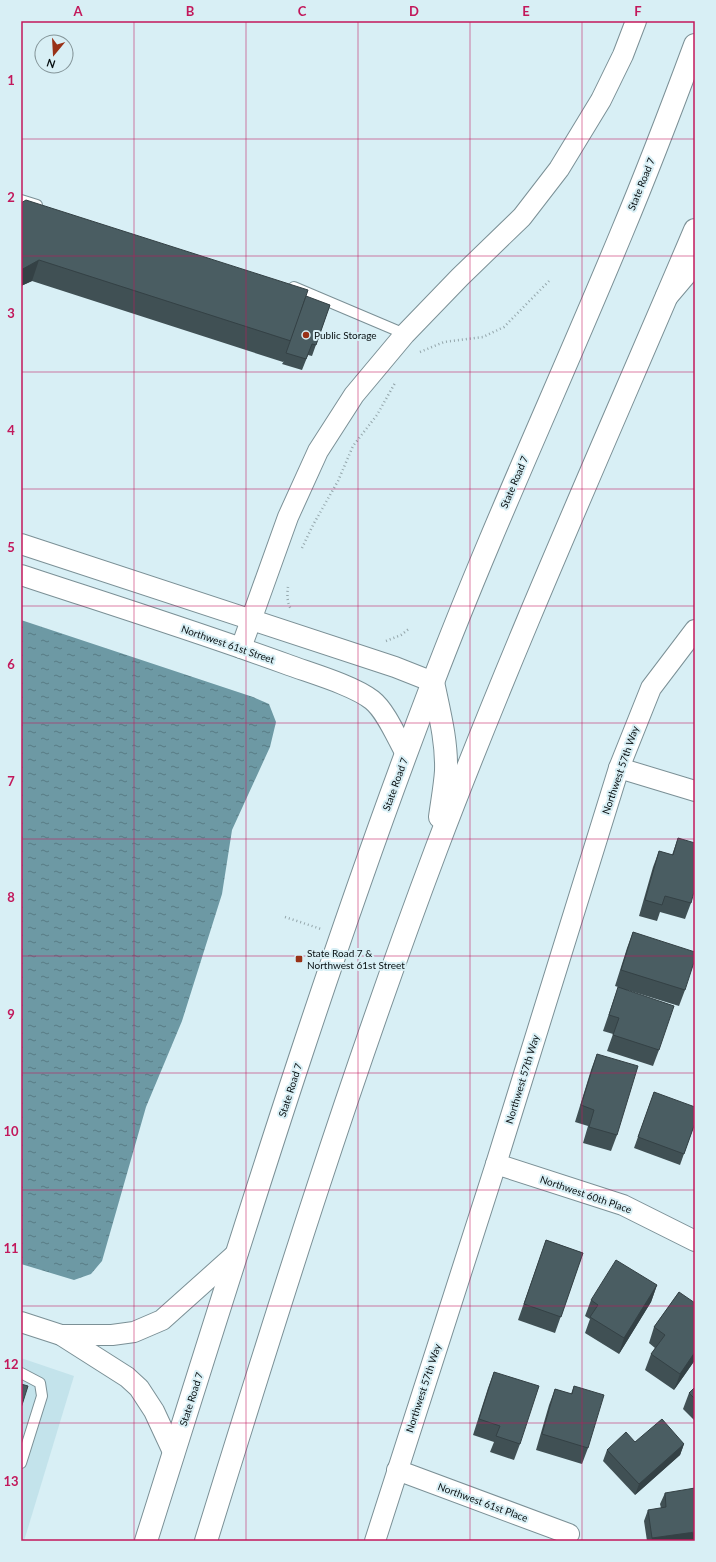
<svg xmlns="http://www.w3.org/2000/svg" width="716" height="1562" viewBox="0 0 716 1562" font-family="Lato,sans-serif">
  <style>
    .built { fill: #c3e3eb }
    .water { fill: url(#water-ripples) }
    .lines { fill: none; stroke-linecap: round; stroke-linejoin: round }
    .service-casing { stroke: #7b9096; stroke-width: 12 }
    .minor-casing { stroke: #7b9096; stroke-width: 22 }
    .primary-casing { stroke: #7b9096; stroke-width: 24 }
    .motorway-casing { stroke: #7b9096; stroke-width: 24 }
    .path { stroke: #94a6ab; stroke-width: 2.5; stroke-dasharray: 1 3; stroke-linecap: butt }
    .service { stroke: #fff; stroke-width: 10 }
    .minor { stroke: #fff; stroke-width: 20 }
    .primary { stroke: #fff; stroke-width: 22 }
    .motorway { stroke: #fff; stroke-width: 22 }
    .wall { fill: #405054 }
    .shaded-wall { fill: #344145 }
    .building { fill: #4a5d62; stroke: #344145 }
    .grid { fill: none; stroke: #c2185b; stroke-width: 1; stroke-opacity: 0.55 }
    .poi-dot { fill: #993117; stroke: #d8eff5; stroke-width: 1.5 }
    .labels { text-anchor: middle; stroke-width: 4; stroke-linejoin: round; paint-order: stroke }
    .street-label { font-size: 10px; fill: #070e10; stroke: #d8eff5 }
    .poi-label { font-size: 10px; fill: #070e10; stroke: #d8eff5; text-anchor: start }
    .neatline { fill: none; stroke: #c2185b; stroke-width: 1.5 }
    .grid-label { font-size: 13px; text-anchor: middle; font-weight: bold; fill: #c2185b }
  </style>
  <defs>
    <pattern id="water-ripples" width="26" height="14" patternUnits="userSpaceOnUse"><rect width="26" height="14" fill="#6d99a4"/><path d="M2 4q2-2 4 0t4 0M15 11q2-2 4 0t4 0" fill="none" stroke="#587b84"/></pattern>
  </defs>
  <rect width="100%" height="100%" fill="#d8eff5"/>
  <polygon class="built" points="21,1358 74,1376 24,1541 21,1541"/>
  <polygon class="water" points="21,620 253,697 269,704 276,722 270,747 232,830 222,894 182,1021 146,1107 102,1261 91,1274 74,1280 21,1264"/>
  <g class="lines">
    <defs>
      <g id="service">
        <polyline points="21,200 37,205"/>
        <polyline points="294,287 405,334"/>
        <polyline points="21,1373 40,1383 42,1396 21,1463"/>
      </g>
      <g id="minor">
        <polyline points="21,544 395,667 433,682"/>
        <path d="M21,575C109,604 198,632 286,664C310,673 353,685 372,700C386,711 397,738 406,754"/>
        <polyline points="241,648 288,517 318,451 354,395 405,334 460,277 522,217 559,169 601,100 623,55 636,21"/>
        <polyline points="619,768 695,791"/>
        <polyline points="496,1164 623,1205 695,1241"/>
        <polyline points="21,1322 61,1335 127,1377 139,1388 154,1411 174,1454"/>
        <polyline points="61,1335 112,1335 134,1332 162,1320 238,1252"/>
        <polyline points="397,1470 569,1534"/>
        <polyline points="375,1541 496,1164 619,768 651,688 695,630"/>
      </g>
      <g id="primary">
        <path d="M433,682C439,711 447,741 446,771C445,786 442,802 440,817"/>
        <path d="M146,1541C237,1253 325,964 433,682C491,530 560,382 622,232C648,170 672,107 695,45"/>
        <path d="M206,1541C278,1308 351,1075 437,847C516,639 608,435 695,230"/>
      </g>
      <polyline id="motorway" points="667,296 695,263"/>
    </defs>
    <use href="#service" class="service-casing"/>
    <use href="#minor" class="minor-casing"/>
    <use href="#primary" class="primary-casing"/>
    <use href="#motorway" class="motorway-casing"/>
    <g class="path">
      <polyline points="420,352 444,342 483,337 504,327 549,281"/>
      <polyline points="302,548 313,525 338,481 353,446 377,415 395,383"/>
      <path d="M288,587C287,594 287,603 291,609"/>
      <polyline points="386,641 401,635 410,628"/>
      <polyline points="285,917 321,929"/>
    </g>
    <use href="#service" class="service"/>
    <use href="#minor" class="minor"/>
    <use href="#primary" class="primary"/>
    <use href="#motorway" class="motorway"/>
  </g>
  <g class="wall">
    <polygon points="21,203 330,305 312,356 308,355 302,370 282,364 284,361 283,362 32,281 21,286"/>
    <polygon points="678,838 691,903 685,919 660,912 657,921 639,916 653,867 659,851 672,855"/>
    <polygon points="633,932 685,990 679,1006 627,990 659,1050 653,1066 607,1051 613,1034 603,1031 618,987 615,986 627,948"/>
    <polygon points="597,1054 617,1135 611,1151 583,1143 588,1126 575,1122 591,1070"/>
    <polygon points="654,1092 695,1123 680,1165 634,1148"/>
    <polygon points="546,1240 583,1253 555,1333 518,1320"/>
    <polygon points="657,1285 651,1302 619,1354 585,1333 590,1319 585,1316 591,1300"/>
    <polygon points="679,1292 695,1360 674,1390 645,1370 651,1354 655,1348 649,1343 654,1327"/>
    <polygon points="494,1372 520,1444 514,1460 490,1452 494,1442 473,1435 488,1388"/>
    <polygon points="574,1386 588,1448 582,1464 536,1450 549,1405 555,1389 571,1394"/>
    <polygon points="695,1387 695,1421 683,1409 689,1393"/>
    <polygon points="635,1442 684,1444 680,1455 635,1495 603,1461 607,1450"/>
    <polygon points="665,1493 695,1541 647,1541 644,1521 648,1510 661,1508 660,1504"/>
  </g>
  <g class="shaded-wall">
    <polygon points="39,260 32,281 21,286 21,270"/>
    <polygon points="657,1285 651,1302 619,1354 624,1338"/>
    <polygon points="695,1352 695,1360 674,1390 680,1374"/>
    <polygon points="684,1444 680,1455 635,1495 639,1484"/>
    <polygon points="695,1532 695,1541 651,1541 652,1538"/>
  </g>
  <g class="building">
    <polygon points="26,200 308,290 291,341 39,260 21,270 21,203"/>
    <polygon points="306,296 330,305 316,345 312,344 306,359 286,353"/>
    <polygon points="678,838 695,843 695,888 691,903 665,896 662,905 645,900 659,851 673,855"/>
    <polygon points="633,932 695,952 695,959 685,990 621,970"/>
    <polygon points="618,987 674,1006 659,1050 613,1035 619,1018 609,1015"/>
    <polygon points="597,1054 638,1066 617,1135 589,1127 594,1110 581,1105"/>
    <polygon points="654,1092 695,1107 695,1123 684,1154 638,1137"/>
    <polygon points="546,1240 583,1253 561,1317 524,1304"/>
    <polygon points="616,1260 657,1285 624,1338 590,1317 598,1305 591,1300"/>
    <polygon points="679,1292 695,1303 695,1352 680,1374 651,1354 665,1335 654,1327"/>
    <polygon points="494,1372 539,1386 520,1444 496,1436 500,1426 479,1419"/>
    <polygon points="21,1384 28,1386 21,1408"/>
    <polygon points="574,1386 604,1395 588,1448 542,1434 555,1389 572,1394"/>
    <polygon points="695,1387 695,1399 689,1393"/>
    <polygon points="662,1419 684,1444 639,1484 607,1450 626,1432 635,1442"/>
    <polygon points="695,1488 695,1532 652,1538 648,1510 666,1507 665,1493"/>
  </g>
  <path class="grid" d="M134,21V1541M246,21V1541M358,21V1541M470,21V1541M582,21V1541M21,139H695M21,256H695M21,372H695M21,489H695M21,606H695M21,723H695M21,839H695M21,956H695M21,1073H695M21,1190H695M21,1306H695M21,1423H695"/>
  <g class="poi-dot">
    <circle cx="306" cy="335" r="4"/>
    <rect x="295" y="955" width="8" height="8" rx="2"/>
  </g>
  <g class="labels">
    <g class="street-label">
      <text transform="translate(641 184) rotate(-68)" y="4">State Road 7</text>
      <text transform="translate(514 482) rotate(-67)" y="4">State Road 7</text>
      <text transform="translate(228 644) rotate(19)" y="4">Northwest 61st Street</text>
      <text transform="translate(620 770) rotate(-71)" y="4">Northwest 57th Way</text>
      <text transform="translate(395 784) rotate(-70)" y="4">State Road 7</text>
      <text transform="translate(522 1079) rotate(-73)" y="4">Northwest 57th Way</text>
      <text transform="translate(290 1090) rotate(-72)" y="4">State Road 7</text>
      <text transform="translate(586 1194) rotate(19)" y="4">Northwest 60th Place</text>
      <text transform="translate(423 1388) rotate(-72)" y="4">Northwest 57th Way</text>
      <text transform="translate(191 1399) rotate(-72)" y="4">State Road 7</text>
      <text transform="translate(483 1502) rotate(20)" y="4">Northwest 61st Place</text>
    </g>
    <g class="poi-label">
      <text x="314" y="339">Public Storage</text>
      <text x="307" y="957">State Road 7 &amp;<tspan x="307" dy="12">Northwest 61st Street</tspan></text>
    </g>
  </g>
  <rect width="716" height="1562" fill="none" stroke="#d8eff5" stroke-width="44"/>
  <g transform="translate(54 54) rotate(198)"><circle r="19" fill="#d8eff5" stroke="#849599"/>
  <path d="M0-3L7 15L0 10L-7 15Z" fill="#993117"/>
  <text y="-6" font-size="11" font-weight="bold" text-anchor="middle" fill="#070e10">N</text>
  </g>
  <rect x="22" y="22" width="672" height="1518" class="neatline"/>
  <g class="grid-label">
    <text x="78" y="16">A</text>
    <text x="190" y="16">B</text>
    <text x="302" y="16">C</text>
    <text x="414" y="16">D</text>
    <text x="526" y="16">E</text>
    <text x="638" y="16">F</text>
    <text x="11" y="85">1</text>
    <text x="11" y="202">2</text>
    <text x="11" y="318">3</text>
    <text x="11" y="435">4</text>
    <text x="11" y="552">5</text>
    <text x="11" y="669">6</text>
    <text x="11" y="786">7</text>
    <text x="11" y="902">8</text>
    <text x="11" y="1019">9</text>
    <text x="11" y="1136">10</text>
    <text x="11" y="1253">11</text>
    <text x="11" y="1369">12</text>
    <text x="11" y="1486">13</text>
  </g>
</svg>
